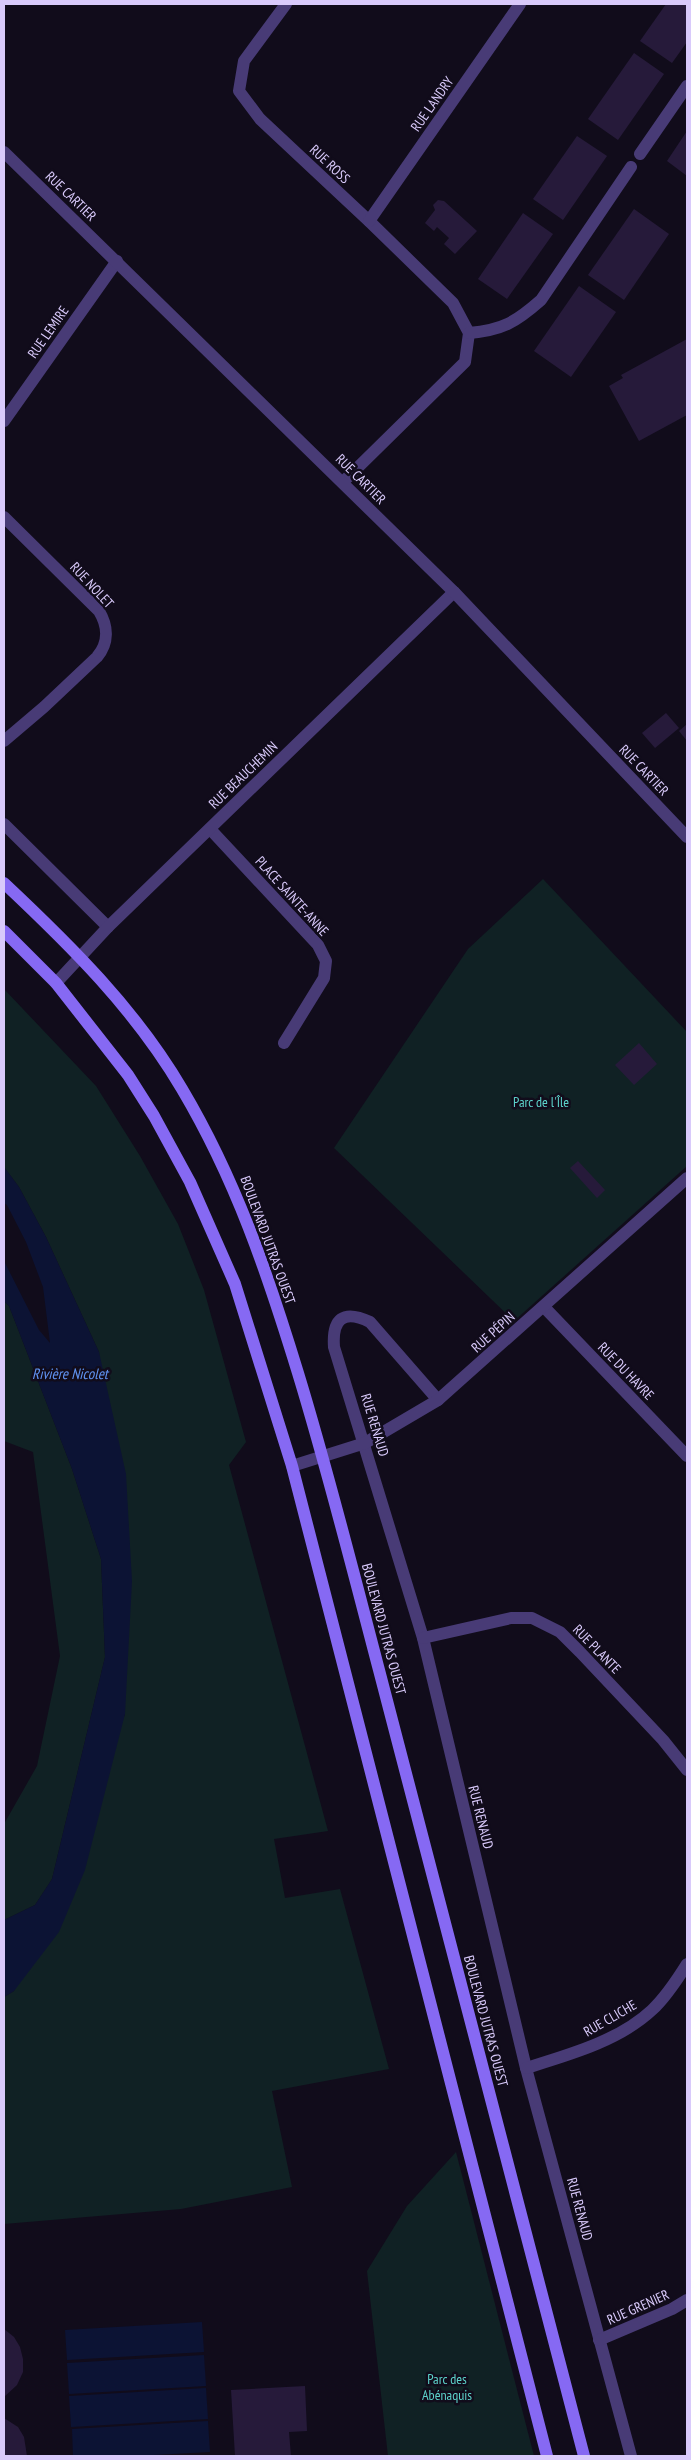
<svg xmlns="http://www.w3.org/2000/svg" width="691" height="2460" viewBox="0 0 691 2460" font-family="'PT Sans Narrow',sans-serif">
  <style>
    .green { fill: #102124 }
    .water { fill: #0c1334 }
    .building { fill: #261a3a }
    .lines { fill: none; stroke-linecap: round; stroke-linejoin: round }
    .minor { stroke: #483b76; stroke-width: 12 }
    .tertiary { stroke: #483b76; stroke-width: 12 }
    .secondary { stroke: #8669f3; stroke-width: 12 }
    .labels { text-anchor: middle; stroke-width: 5; stroke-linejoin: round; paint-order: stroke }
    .street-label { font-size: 14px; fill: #d9cafb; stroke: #110c1b }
    .park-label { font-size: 14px; fill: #5dd4cc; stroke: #110c1b }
    .water-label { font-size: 15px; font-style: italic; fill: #6093f2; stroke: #110c1b }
  </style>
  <rect width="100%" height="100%" fill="#110c1b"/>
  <g class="green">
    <polygon points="543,879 687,1032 687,1166 514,1321 334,1148 468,949"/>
    <polygon points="4,989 96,1086 140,1156 178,1224 204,1290 246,1442 229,1465 328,1831 274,1839 285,1898 340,1889 389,2069 272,2091 292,2187 181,2209 4,2224 4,1997 14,1991 125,1714 99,1352 46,1237 19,1187 4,1167"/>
    <polygon points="4,1301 9,1306 72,1469 101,1559 105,1657 52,1879 35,1905 4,1920 4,1824 37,1766 60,1656 33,1452 4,1441"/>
    <polygon points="456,2152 534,2456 388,2456 367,2271 407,2206"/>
  </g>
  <g class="water">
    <polygon points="4,1167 19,1187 46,1237 99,1352 126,1474 132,1581 125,1714 85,1870 59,1932 14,1991 4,1997 4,1920 35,1905 52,1879 105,1657 101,1559 72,1469 9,1306 4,1301 4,1261 39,1330 50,1343 43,1287 26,1242 7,1205 4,1203"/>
    <polygon points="202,2322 204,2352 67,2360 65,2330"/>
    <polygon points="204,2355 206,2386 69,2394 67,2363"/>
    <polygon points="206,2388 208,2419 71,2427 69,2396"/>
    <polygon points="208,2421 210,2452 135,2456 73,2456 72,2429"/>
  </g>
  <g class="building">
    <polygon points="666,4 687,4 687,42 672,63 640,41"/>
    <polygon points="634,53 664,74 618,140 588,119"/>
    <polygon points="687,131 687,176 667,161"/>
    <polygon points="577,136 607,156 563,220 533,199"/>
    <polygon points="438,200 444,201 477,231 455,254 444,244 449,238 437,227 434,231 425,223 435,210 433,205"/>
    <polygon points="634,209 669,234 624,300 588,275"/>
    <polygon points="523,213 553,234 507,299 478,279"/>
    <polygon points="579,286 616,312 571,377 534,351"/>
    <polygon points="687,339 687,415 639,441 609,386 623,378 621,375"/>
    <polygon points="666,713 679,728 655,748 642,733"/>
    <polygon points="687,724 687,741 679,731"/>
    <polygon points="639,1043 657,1064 634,1085 615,1065"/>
    <polygon points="578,1161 605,1190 597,1198 570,1168"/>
    <polygon points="4,2329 14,2337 20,2347 23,2359 23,2372 17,2385 4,2397"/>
    <polygon points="305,2386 307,2431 289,2432 291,2456 235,2456 231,2390"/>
    <polygon points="4,2418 18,2427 24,2437 27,2456 4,2456"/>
  </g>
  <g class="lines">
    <g class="minor">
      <polyline points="286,4 244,61 239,91 260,119 369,221 453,303 469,333 465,362 343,482"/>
      <polyline points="640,154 687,86"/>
      <polyline points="369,221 520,4"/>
      <path d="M469,333C503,330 516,322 541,300L631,167"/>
      <polyline points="4,421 117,261"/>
      <path d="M4,517L99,611C108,626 109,643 97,657L44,707L4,741"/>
      <polyline points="4,824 108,927"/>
      <polyline points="210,829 318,945 326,961 324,978 284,1043"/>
      <polyline points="56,983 108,927 454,592"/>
      <polyline points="544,1307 687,1456"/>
      <path d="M438,1400L370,1322C343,1309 332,1319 334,1347L423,1638L526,2068L631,2456"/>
      <polyline points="292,1466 365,1443 438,1400 687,1178"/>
      <polyline points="423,1638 511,1618 532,1618 560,1632 580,1652 663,1740 687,1770"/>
      <path d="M526,2068C568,2055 619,2041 652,2010C666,1997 677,1980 687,1964"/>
      <polyline points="599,2340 672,2309 687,2300"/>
    </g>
    <polyline class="tertiary" points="4,152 454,592 687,837"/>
    <g class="secondary">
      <path d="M4,883C70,945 135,1009 182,1089C236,1180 267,1272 298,1373C328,1471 353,1571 379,1670C448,1932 516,2194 584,2456"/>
      <polyline points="4,931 56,983 128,1075 154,1116 190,1182 235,1284 292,1466 547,2456"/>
    </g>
  </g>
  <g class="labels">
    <g class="street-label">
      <text transform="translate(432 104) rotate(-55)" y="5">RUE LANDRY</text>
      <text transform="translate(330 164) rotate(43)" y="5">RUE ROSS</text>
      <text transform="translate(71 196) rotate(44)" y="5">RUE CARTIER</text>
      <text transform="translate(48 332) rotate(-55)" y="5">RUE LEMIRE</text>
      <text transform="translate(361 479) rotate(45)" y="5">RUE CARTIER</text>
      <text transform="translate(92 585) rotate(47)" y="5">RUE NOLET</text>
      <text transform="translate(644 770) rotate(46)" y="5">RUE CARTIER</text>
      <text transform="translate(243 775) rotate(-44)" y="5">RUE BEAUCHEMIN</text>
      <text transform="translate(292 896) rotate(48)" y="5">PLACE SAINTE-ANNE</text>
      <text transform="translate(268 1240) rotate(70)" y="5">BOULEVARD JUTRAS OUEST</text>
      <text transform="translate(493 1332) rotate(-42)" y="5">RUE PÉPIN</text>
      <text transform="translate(626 1371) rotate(46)" y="5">RUE DU HAVRE</text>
      <text transform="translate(375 1425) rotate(73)" y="5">RUE RENAUD</text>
      <text transform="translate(384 1629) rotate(75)" y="5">BOULEVARD JUTRAS OUEST</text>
      <text transform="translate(597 1649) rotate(46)" y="5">RUE PLANTE</text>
      <text transform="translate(481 1817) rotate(76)" y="5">RUE RENAUD</text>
      <text transform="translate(610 2018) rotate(-30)" y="5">RUE CLICHE</text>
      <text transform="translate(486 2021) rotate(75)" y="5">BOULEVARD JUTRAS OUEST</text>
      <text transform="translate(580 2209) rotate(75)" y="5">RUE RENAUD</text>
      <text transform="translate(638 2307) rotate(-24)" y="5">RUE GRENIER</text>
    </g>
    <g class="park-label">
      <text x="541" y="1107">Parc de l'Île</text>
      <text x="447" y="2384">Parc des<tspan x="447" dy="16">Abénaquis</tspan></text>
    </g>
    <g class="water-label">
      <text x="70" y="1379">Rivière Nicolet</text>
    </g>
  </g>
  <rect width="691" height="2460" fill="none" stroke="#d9cafb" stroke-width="10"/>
</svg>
